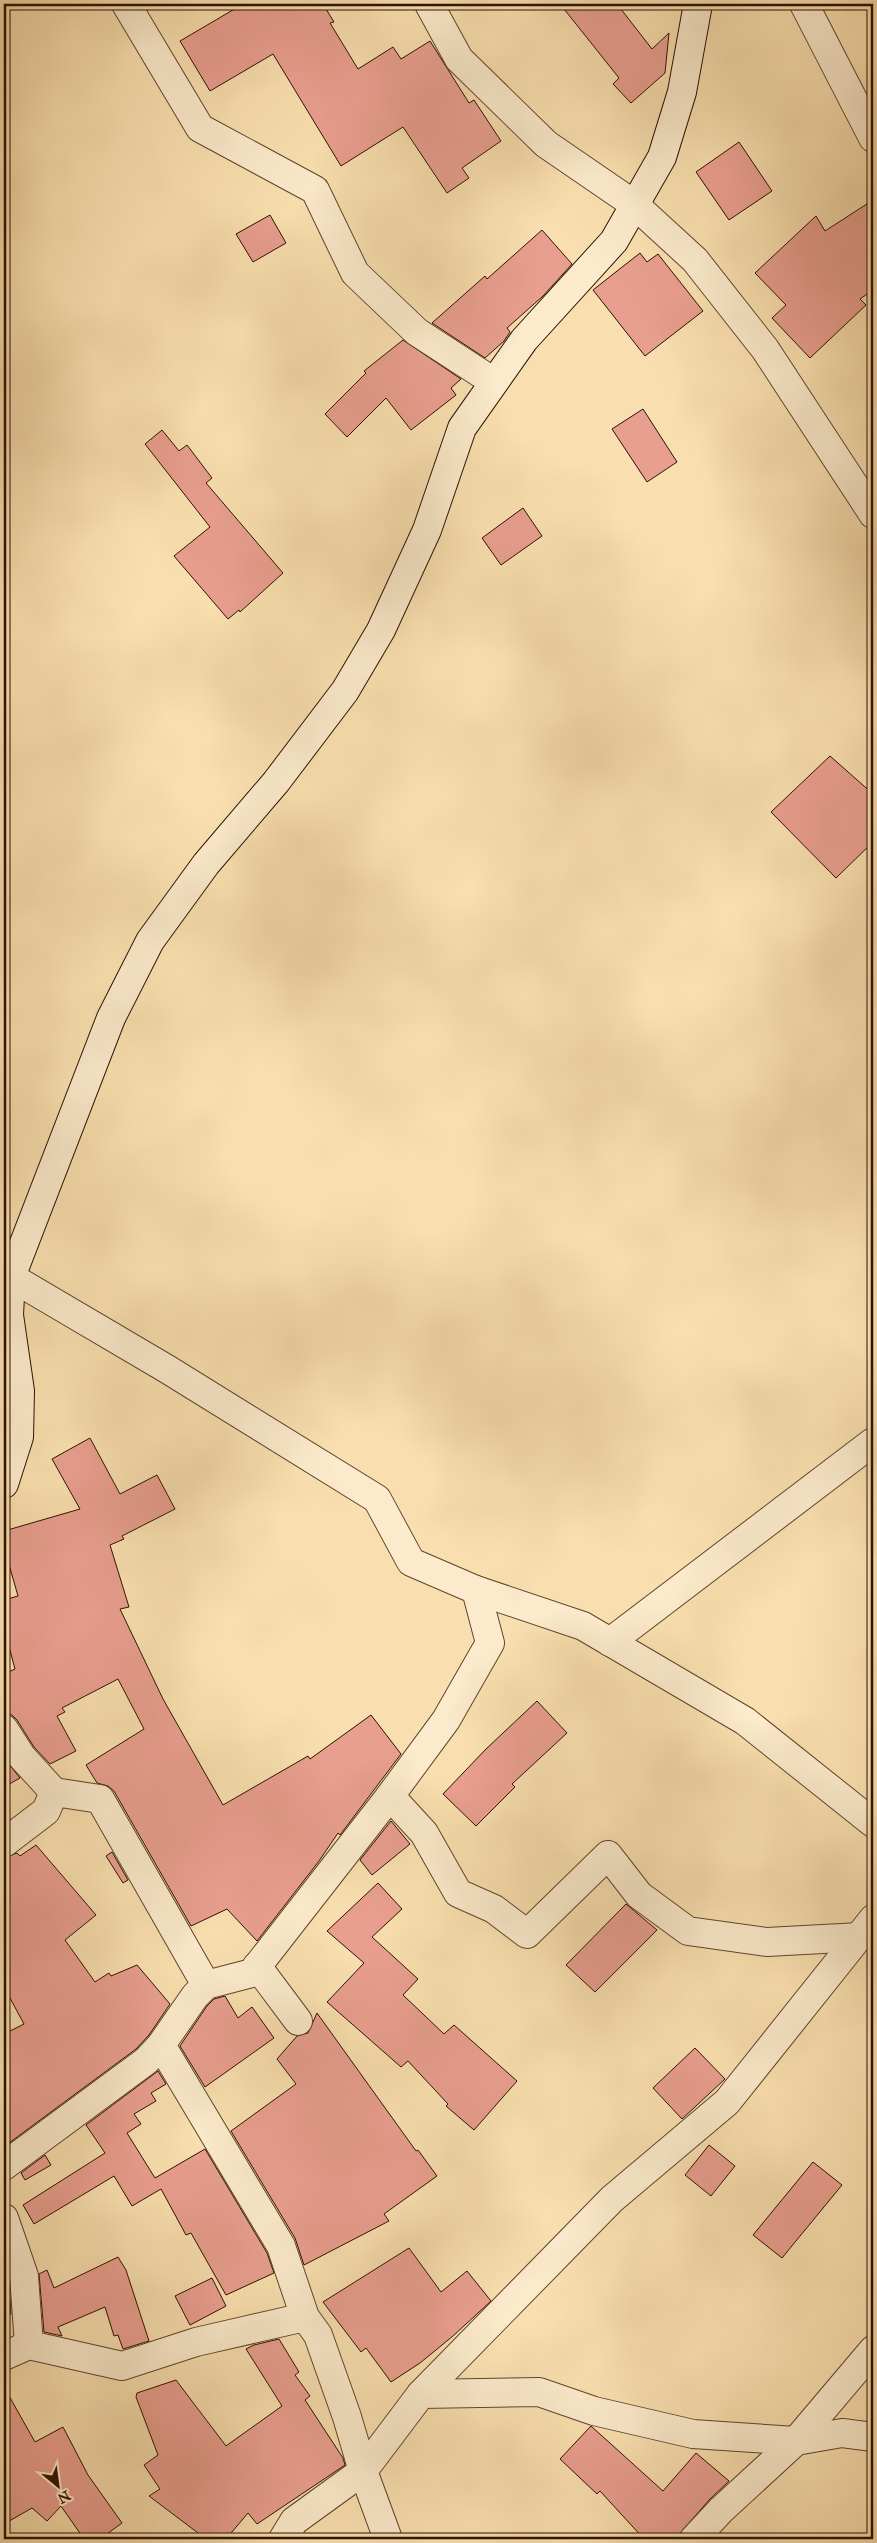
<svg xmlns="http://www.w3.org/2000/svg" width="877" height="2543" viewBox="0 0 877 2543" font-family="'IM FELL Great Primer',serif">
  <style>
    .building { fill: #e99f8f; stroke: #2d1100 }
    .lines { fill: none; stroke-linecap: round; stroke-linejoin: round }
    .street-casing { stroke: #60442c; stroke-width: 30 }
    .secondary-casing { stroke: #2d1100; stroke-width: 30 }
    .street { stroke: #fbeacb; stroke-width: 28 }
    .secondary { stroke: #fbeacb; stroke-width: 28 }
  </style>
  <rect width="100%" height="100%" fill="#f9dfaf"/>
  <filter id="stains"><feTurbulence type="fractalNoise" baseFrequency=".004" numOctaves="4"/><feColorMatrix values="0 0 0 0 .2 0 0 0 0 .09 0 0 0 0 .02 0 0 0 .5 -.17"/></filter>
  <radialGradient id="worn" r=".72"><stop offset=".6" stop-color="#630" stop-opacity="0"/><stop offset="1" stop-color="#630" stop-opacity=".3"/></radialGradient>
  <g class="building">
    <polygon points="243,4 323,4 334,22 330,23 358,69 393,47 401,59 430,41 469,103 474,100 501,141 462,168 469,178 447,193 403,127 341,166 273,54 210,91 180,41"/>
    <polygon points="560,4 617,4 652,49 669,33 665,73 631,103 613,84 619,78"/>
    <polygon points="739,142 772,191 729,220 696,172"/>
    <polygon points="873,200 873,290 860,299 866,305 810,358 772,318 786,305 755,273 816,216 825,231"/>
    <polygon points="270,215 286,243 253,262 236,234"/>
    <polygon points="542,230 572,264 543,296 507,328 510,332 504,341 485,358 432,323 485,276 487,279"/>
    <polygon points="640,253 647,262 658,254 703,311 645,356 593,290"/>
    <polygon points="403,340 461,379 451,388 456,395 411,430 386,398 347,437 325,414 366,373 364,371"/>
    <polygon points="643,409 677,462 647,482 612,429"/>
    <polygon points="162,430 179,451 187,445 212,478 206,483 283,573 240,612 239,610 228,619 174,556 210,527 145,444"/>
    <polygon points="523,508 542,536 501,565 482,538"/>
    <polygon points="830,756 873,794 873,842 836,878 771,812"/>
    <polygon points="90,1438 120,1494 157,1475 175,1509 122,1536 124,1539 110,1545 129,1607 120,1609 163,1699 223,1805 308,1756 310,1759 371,1715 401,1754 340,1835 338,1833 319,1861 257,1941 227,1909 191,1926 114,1791 108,1786 97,1783 86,1765 144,1729 118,1679 62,1708 65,1712 57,1716 76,1751 50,1764 34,1747 17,1720 12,1715 4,1713 4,1674 15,1669 4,1628 4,1600 18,1596 4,1547 4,1531 80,1509 52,1459"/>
    <polygon points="537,1701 567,1733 512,1784 515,1787 476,1826 443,1794 486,1749"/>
    <polygon points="4,1758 20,1778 4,1787"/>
    <polygon points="391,1821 410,1844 372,1875 360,1860"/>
    <polygon points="36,1845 96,1915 65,1940 95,1982 109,1973 111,1976 137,1965 170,2004 149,2035 136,2049 5,2146 4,2034 24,2024 4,1987 4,1858 17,1853 20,1856"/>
    <polygon points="112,1852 128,1880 123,1883 106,1856"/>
    <polygon points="378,1883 402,1909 372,1937 418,1979 403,1995 444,2034 454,2025 517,2081 474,2130 446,2106 448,2104 408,2061 401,2067 327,2002 364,1963 327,1931"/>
    <polygon points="626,1904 657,1930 595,1992 566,1965"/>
    <polygon points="225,1996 238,2018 252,2007 274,2038 205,2087 180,2046 207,2006 214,1999"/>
    <polygon points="317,2013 416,2151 418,2150 437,2176 384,2214 389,2221 304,2265 295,2238 231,2131 296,2084 277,2059 297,2036 308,2033"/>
    <polygon points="695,2048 725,2079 682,2119 653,2088"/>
    <polygon points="158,2071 166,2084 151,2093 156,2101 134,2114 141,2124 127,2133 155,2178 205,2149 267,2253 274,2273 226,2295 191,2233 186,2235 161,2189 132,2206 114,2176 34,2224 23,2205 105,2153 86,2125"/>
    <polygon points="709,2145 735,2166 711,2196 685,2175"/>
    <polygon points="45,2155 51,2165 25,2180 21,2173"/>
    <polygon points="813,2162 842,2185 782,2258 753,2235"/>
    <polygon points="409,2248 441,2292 467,2271 491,2301 453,2336 420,2363 391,2382 366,2348 361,2352 323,2302"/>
    <polygon points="118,2257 126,2270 149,2341 123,2349 118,2335 114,2336 105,2307 58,2327 62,2336 44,2332 39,2274 47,2270 54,2288"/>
    <polygon points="212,2278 226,2306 190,2325 175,2296"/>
    <polygon points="9,2287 11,2314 4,2318 4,2289"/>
    <polygon points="279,2339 299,2372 295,2375 310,2396 305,2400 343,2458 345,2465 257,2524 248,2513 226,2539 206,2539 149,2496 160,2489 144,2465 158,2455 136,2397 137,2393 176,2380 226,2446 282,2406 246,2349 254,2345"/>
    <polygon points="4,2387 35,2442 63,2427 88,2475 122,2523 100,2539 84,2539 61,2506 47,2521 32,2508 4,2524"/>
    <polygon points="591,2426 663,2491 696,2453 729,2481 710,2499 675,2539 644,2539 600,2491 597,2494 560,2459"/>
  </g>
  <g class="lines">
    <defs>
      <g id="street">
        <polyline points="126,4 200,128 315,190 355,273 417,332 494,382"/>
        <polyline points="429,4 459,59 546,144 635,205 695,260 765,349 873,514"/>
        <polyline points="804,4 873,138"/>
        <polyline points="4,1273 167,1369 377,1499 411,1562 476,1590 490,1643 446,1720 390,1796 252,1973 206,1985 195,1996 161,2045 281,2246 305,2317 318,2335 347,2417 363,2471 294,2521 283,2539"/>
        <polyline points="476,1590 583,1626 745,1721 873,1823"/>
        <polyline points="610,1642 873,1442"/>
        <polyline points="4,1729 22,1757 54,1792"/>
        <polyline points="390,1796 424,1833 458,1893 494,1909 527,1934 608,1855 639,1895 688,1931 767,1942 860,1937"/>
        <polyline points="4,1843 46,1811 54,1792 100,1799 206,1985"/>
        <polyline points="257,1966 298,2021"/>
        <polyline points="4,2166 146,2061 161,2045"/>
        <polyline points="4,2218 24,2276 29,2345"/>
        <polyline points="4,2356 29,2345 122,2366 196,2342 305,2317"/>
        <polyline points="421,2394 539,2392 594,2411 693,2434 796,2441 842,2433 873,2437"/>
        <polyline points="388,2539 363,2471 421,2394 612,2199 727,2102 873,1919"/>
        <polyline points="694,2539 721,2510 796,2441 873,2350"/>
      </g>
      <polyline id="secondary" points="4,1484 19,1437 20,1391 9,1315 11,1277 111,1018 150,941 206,864 276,782 345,691 381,630 427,530 462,428 524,340 614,241 662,157 682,92 698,4"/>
    </defs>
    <use href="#street" class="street-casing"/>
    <use href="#secondary" class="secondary-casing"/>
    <use href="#street" class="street"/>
    <use href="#secondary" class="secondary"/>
  </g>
  <rect width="877" height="2543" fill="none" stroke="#f9dfaf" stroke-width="20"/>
  <rect x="5" y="5" width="867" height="2533" fill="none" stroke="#2d1100" stroke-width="2.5"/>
  <rect x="10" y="10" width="857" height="2523" fill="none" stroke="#2d1100"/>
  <g transform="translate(58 2486) rotate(151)" stroke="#fbeacb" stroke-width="4" paint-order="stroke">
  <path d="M0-4L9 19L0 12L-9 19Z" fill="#2d1100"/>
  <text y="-8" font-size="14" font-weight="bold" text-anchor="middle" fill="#2d1100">N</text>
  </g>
  <rect width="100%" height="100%" filter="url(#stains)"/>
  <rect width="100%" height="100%" fill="url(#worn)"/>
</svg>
